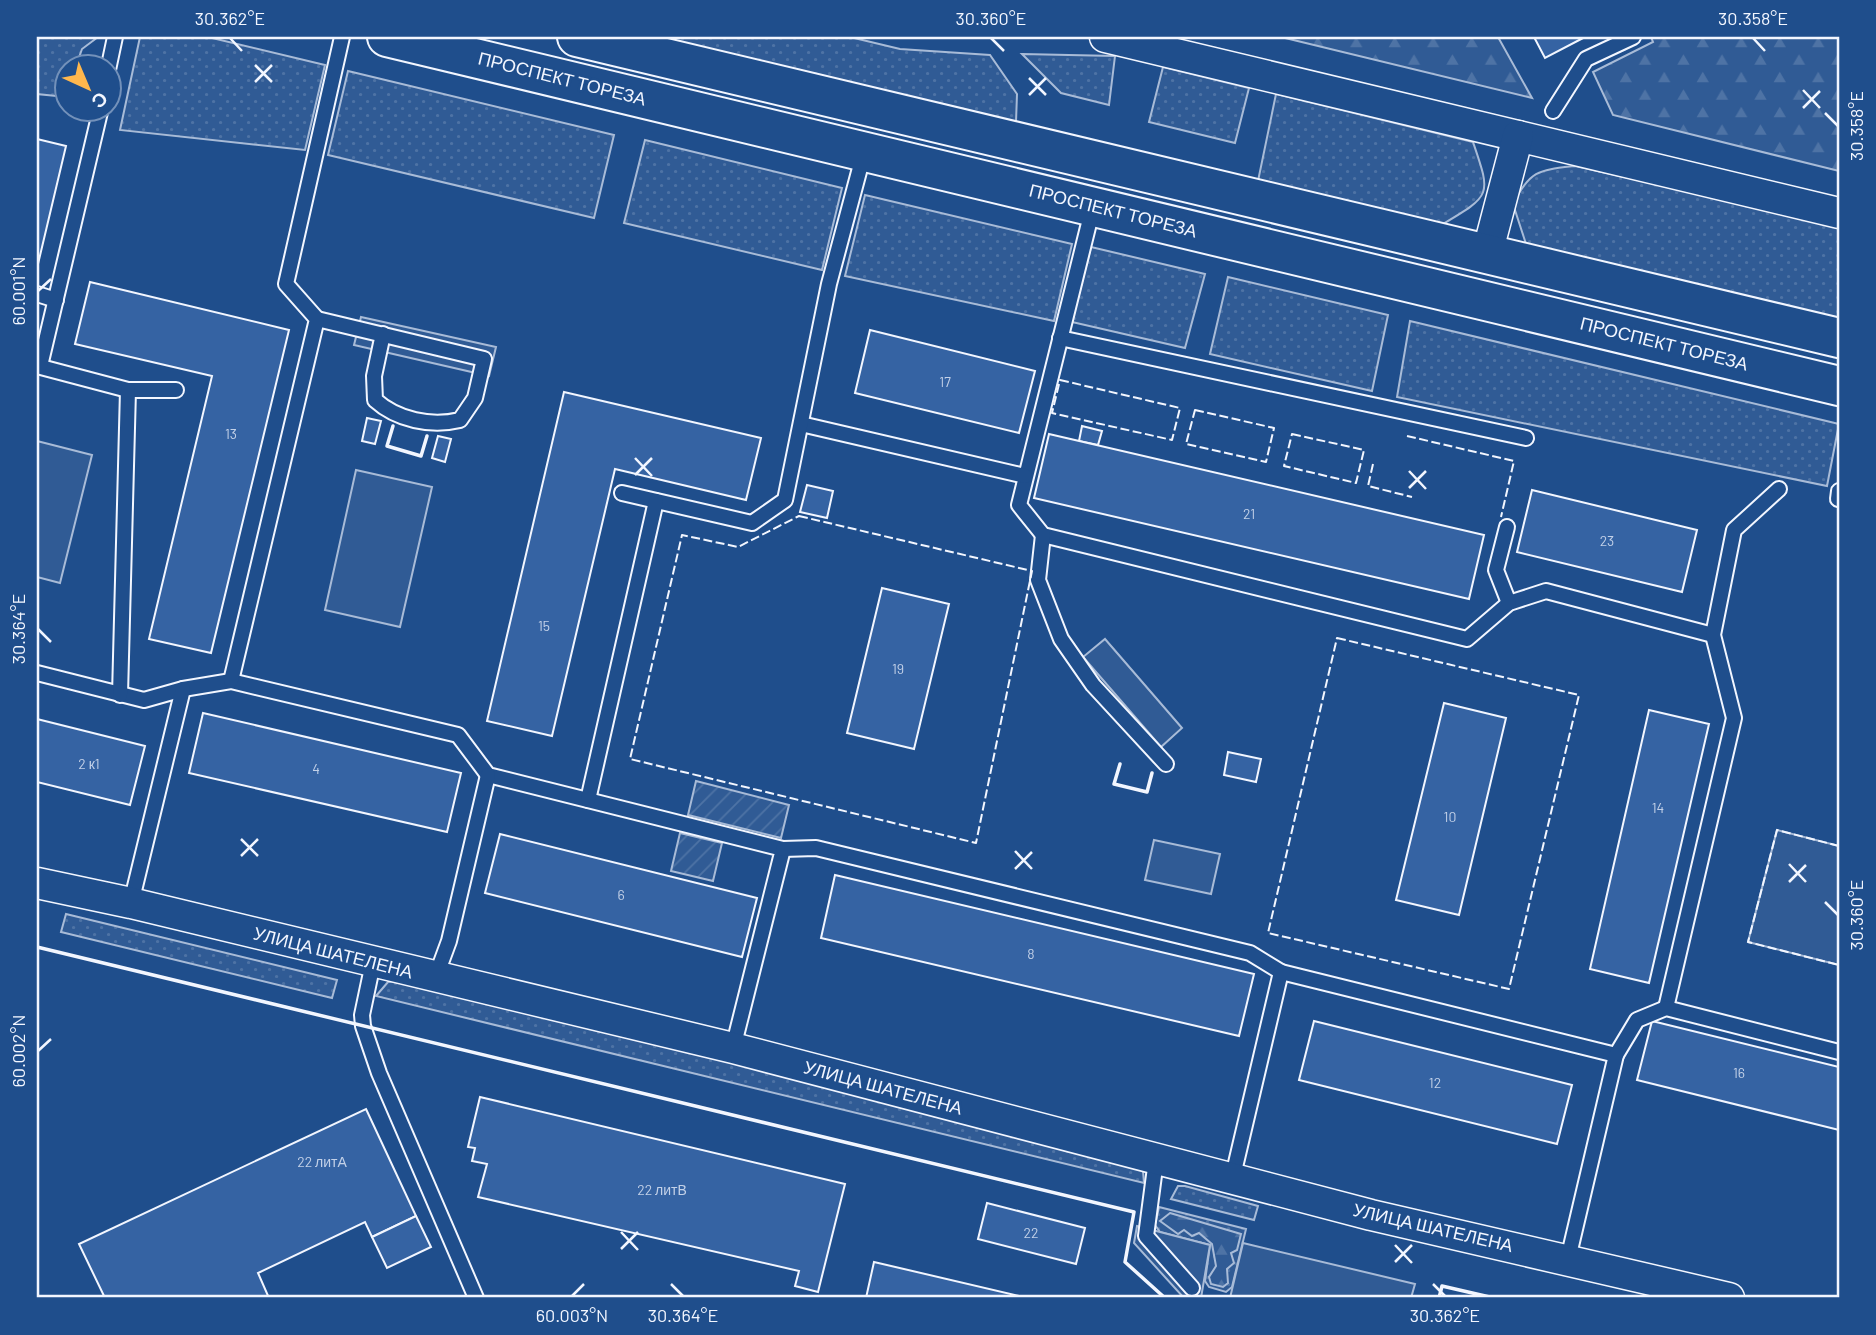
<svg xmlns="http://www.w3.org/2000/svg" width="1876" height="1335" viewBox="0 0 1876 1335" font-family="Barlow,sans-serif">
  <style>
    .grass { fill: url(#grass-dots); stroke: #a8bbd7; stroke-width: 2 }
    .forest { fill: url(#forest-firs); stroke: #a8bbd7; stroke-width: 2 }
    .built { fill: #305b95; stroke: #a8bbd7; stroke-width: 2 }
    .garden { fill: url(#garden-furrows); stroke: #a8bbd7; stroke-width: 2 }
    .building { fill: #3563a3; stroke: #f2f6ff; stroke-width: 2 }
    .lines { fill: none; stroke-linecap: round; stroke-linejoin: round }
    .lane-casing { stroke: #f2f6ff; stroke-width: 18 }
    .street-casing { stroke: #f2f6ff; stroke-width: 33 }
    .primary-casing { stroke: #f2f6ff; stroke-width: 42 }
    .lane { stroke: #1f4e8c; stroke-width: 14 }
    .street { stroke: #1f4e8c; stroke-width: 30 }
    .primary { stroke: #1f4e8c; stroke-width: 38 }
    .fence { stroke: #f2f6ff; stroke-width: 2; stroke-dasharray: 9 3.5; stroke-linecap: butt }
    .wall { stroke: #f2f6ff; stroke-width: 3.5 }
    .ticks { fill: none; stroke: #f2f6ff; stroke-width: 2.5 }
    .labels { text-anchor: middle; stroke-width: 5; stroke-linejoin: round; paint-order: stroke }
    .number-label { font-size: 14px; fill: #c3d1e8 }
    .street-label { font-size: 18px; fill: #f2f6ff; stroke: #1f4e8c }
    .neatline { fill: none; stroke: #f2f6ff; stroke-width: 2.5 }
    .ticks-label { font-size: 18px; text-anchor: middle; fill: #f2f6ff }
  </style>
  <defs>
    <pattern id="grass-dots" width="8" height="8" patternUnits="userSpaceOnUse" patternTransform="scale(1.75)"><rect width="8" height="8" fill="#305b95"/><path d="M2 2h.1M6 6h.1" fill="none" stroke="#4e73a5" stroke-width="1.8" stroke-linecap="round"/></pattern>
    <pattern id="forest-firs" width="22" height="20" patternUnits="userSpaceOnUse" patternTransform="scale(1.75)"><rect width="22" height="20" fill="#305b95"/><path d="M5 1l3.5 6h-7zM16 11l3.5 6h-7z" fill="#4e73a5"/></pattern>
    <pattern id="garden-furrows" width="10" height="10" patternUnits="userSpaceOnUse" patternTransform="scale(1.75)"><rect width="10" height="10" fill="#305b95"/><path d="M-1 1l2-2M0 10L10 0M9 11l2-2" fill="none" stroke="#4e73a5"/></pattern>
  </defs>
  <rect width="100%" height="100%" fill="#1f4e8c"/>
  <g class="grass">
    <polygon points="37,37 98,37 82,49 76,66 66,66 66,97 37,94"/>
    <polygon points="140,37 208,37 325,65 305,150 120,130"/>
    <polygon points="657,37 850,37 900,49 990,55 1017,94 1016,122"/>
    <polygon points="1022,54 1115,56 1109,105 1061,93"/>
    <polygon points="1163,67 1249,88 1235,143 1149,122"/>
    <polygon points="348,71 614,135 594,218 328,155"/>
    <path d="M1276,94L1473,142C1491,195 1492,195 1443,224L1258,181Z"/>
    <polygon points="645,140 842,188 822,270 624,223"/>
    <path d="M1575,166L1839,225V319L1526,244L1513,204C1530,170 1539,170 1575,166Z"/>
    <polygon points="865,195 1072,244 1054,321 845,276"/>
    <polygon points="1091,247 1205,274 1185,348 1072,322"/>
    <polygon points="1228,277 1388,315 1372,391 1210,354"/>
    <polygon points="1410,321 1839,424 1827,486 1397,397"/>
    <polygon points="66,914 337,980 332,998 61,932"/>
    <polygon points="400,980 1132,1162 1143,1171 1144,1183 376,996 388,982"/>
    <polygon points="1178,1186 1185,1186 1258,1206 1254,1220 1171,1199"/>
    <polygon points="1159,1207 1246,1229 1232,1287 1226,1292 1209,1287 1205,1281 1210,1245 1160,1232 1155,1225"/>
  </g>
  <g class="forest">
    <polygon points="1281,37 1498,37 1532,98"/>
    <polygon points="1651,37 1839,37 1839,171 1613,115 1593,72 1653,42"/>
    <polygon points="1170,1213 1241,1234 1237,1250 1231,1253 1234,1263 1227,1269 1228,1283 1223,1287 1211,1284 1209,1277 1216,1266 1212,1244 1199,1233 1192,1236 1184,1230 1178,1234 1160,1221"/>
  </g>
  <g class="built">
    <polygon points="361,317 496,347 489,376 354,345"/>
    <polygon points="37,441 92,455 60,583 37,577"/>
    <polygon points="356,470 432,487 400,627 325,610"/>
    <polygon points="1105,639 1182,728 1161,747 1083,657"/>
    <polygon points="1777,830 1839,846 1839,965 1748,942"/>
    <polygon points="1154,840 1220,854 1211,894 1145,880"/>
    <polygon points="1137,1226 1210,1245 1201,1298 1184,1298 1134,1243"/>
    <polygon points="1243,1243 1415,1284 1411,1298 1230,1298"/>
  </g>
  <g class="garden">
    <polygon points="696,781 789,805 781,838 688,815"/>
    <polygon points="680,833 722,843 713,881 671,871"/>
  </g>
  <g class="building">
    <polygon points="1534,37 1585,37 1545,58"/>
    <polygon points="37,139 66,146 38,264 37,264"/>
    <polygon points="90,282 289,330 211,653 149,639 212,376 75,344"/>
    <polygon points="870,330 1035,371 1019,433 855,393"/>
    <polygon points="564,392 761,438 746,500 615,469 552,736 487,721"/>
    <polygon points="367,418 381,421 375,444 362,441"/>
    <polygon points="1082,426 1102,431 1098,445 1079,441"/>
    <polygon points="1049,434 1484,535 1469,599 1034,498"/>
    <polygon points="438,436 451,439 445,462 432,458"/>
    <polygon points="807,485 833,491 827,518 800,512"/>
    <polygon points="1532,490 1697,530 1682,592 1517,552"/>
    <polygon points="882,588 949,604 914,749 847,733"/>
    <polygon points="1444,703 1506,718 1459,915 1396,900"/>
    <polygon points="1649,710 1709,724 1649,983 1590,969"/>
    <polygon points="203,713 461,773 447,832 189,773"/>
    <polygon points="37,719 145,746 130,805 37,782"/>
    <polygon points="1228,752 1261,759 1256,782 1224,775"/>
    <polygon points="500,834 757,898 742,957 485,893"/>
    <polygon points="835,875 1254,974 1239,1036 821,938"/>
    <polygon points="1314,1021 1572,1085 1557,1144 1299,1080"/>
    <polygon points="1652,1021 1839,1067 1839,1130 1637,1080"/>
    <polygon points="480,1097 845,1184 818,1292 795,1286 799,1271 478,1197 487,1164 472,1161 475,1148 468,1147"/>
    <polygon points="366,1109 416,1216 372,1237 365,1222 258,1273 269,1298 105,1298 79,1244"/>
    <polygon points="987,1203 1085,1228 1076,1264 978,1239"/>
    <polygon points="416,1216 431,1247 387,1268 372,1237"/>
    <polygon points="874,1262 1028,1298 866,1298"/>
  </g>
  <g class="lines">
    <defs>
      <g id="lane">
        <polyline points="108,70 115,37"/>
        <polyline points="1553,111 1586,59 1633,37"/>
        <polyline points="1093,207 1019,505 1043,535 1467,639 1509,603 1546,591 1713,635"/>
        <polyline points="37,294 56,300"/>
        <path d="M317,319L484,359L475,398L460,420C431,427 397,420 375,400L374,376L383,334"/>
        <polyline points="1060,338 1526,438"/>
        <polyline points="37,366 128,390 176,390"/>
        <polyline points="40,366 101,108"/>
        <polyline points="801,424 1025,476"/>
        <polyline points="622,493 752,523 785,500 829,284 864,153"/>
        <polyline points="1838,499 1839,491"/>
        <polyline points="1507,527 1496,570 1509,603"/>
        <polyline points="1043,535 1038,580 1061,639 1093,685 1166,764"/>
        <polyline points="37,673 144,700 183,689 231,681 458,735 488,775 783,849 733,1048"/>
        <polyline points="231,681 317,319 286,284 342,37"/>
        <polyline points="120,695 128,390"/>
        <polyline points="588,800 656,501"/>
        <polyline points="783,849 816,848 1250,953 1281,972"/>
        <polyline points="131,903 183,689"/>
        <polyline points="373,963 362,1015 363,1026 379,1073 476,1298"/>
        <polyline points="435,979 449,941 488,775"/>
        <polyline points="1666,1008 1734,718 1713,635 1734,530 1779,489"/>
        <polyline points="1156,1160 1146,1236 1192,1288"/>
        <polyline points="1232,1180 1281,972 1616,1055 1637,1020 1666,1008 1839,1052"/>
        <polyline points="1568,1259 1616,1055"/>
      </g>
      <g id="street">
        <polyline points="1105,37 1839,213"/>
        <polyline points="1487,254 1518,136"/>
        <polyline points="37,883 131,903 733,1048 1371,1215 1729,1298"/>
      </g>
      <g id="primary">
        <polyline points="387,37 1839,386"/>
        <polyline points="577,37 1839,338"/>
      </g>
    </defs>
    <use href="#lane" class="lane-casing"/>
    <use href="#street" class="street-casing"/>
    <use href="#primary" class="primary-casing"/>
    <use href="#lane" class="lane"/>
    <use href="#street" class="street"/>
    <use href="#primary" class="primary"/>
    <g class="fence">
      <polygon points="1060,380 1180,408 1172,440 1052,413"/>
      <polygon points="1195,410 1274,428 1266,462 1186,444"/>
      <polygon points="1292,434 1364,450 1356,483 1284,466"/>
      <polyline points="1407,436 1514,461 1501,517"/>
      <polyline points="1373,464 1368,486 1412,497"/>
      <polygon points="799,516 1032,571 976,843 630,759 682,535 738,547"/>
      <polygon points="1337,638 1579,695 1509,989 1268,933"/>
      <polyline points="1839,846 1777,830 1748,942 1839,965"/>
    </g>
    <g class="wall">
      <polyline points="393,426 387,446 421,456 427,436"/>
      <polyline points="1120,764 1114,784 1147,792 1152,773"/>
      <polyline points="37,947 1134,1212 1125,1262 1165,1298"/>
      <polyline points="1439,1298 1442,1286 1494,1298"/>
    </g>
  </g>
  <path class="ticks" d="M230,38L242,51M991,38L1004,51M1753,38L1765,51M255,65L272,82M1029,78L1046,95M255,82L272,65M1803,90L1820,108M1029,95L1046,78M1803,108L1820,91M1825,113L1838,126M38,291L51,279M635,458L652,476M1409,471L1426,489M635,475L652,458M1409,488L1426,471M38,629L51,642M241,839L258,856M1015,851L1032,869M241,856L258,839M1789,864L1806,882M1015,869L1032,852M1789,882L1806,865M1825,902L1838,915M38,1051L51,1039M621,1232L638,1250M1395,1245L1412,1263M621,1249L638,1232M1395,1262L1412,1245M671,1284L683,1296M1433,1284L1445,1296M572,1296L584,1284"/>
  <g class="labels">
    <g class="number-label">
      <text x="945" y="387">17</text>
      <text x="231" y="439">13</text>
      <text x="1249" y="519">21</text>
      <text x="1607" y="546">23</text>
      <text x="544" y="631">15</text>
      <text x="898" y="674">19</text>
      <text x="89" y="769">2 к1</text>
      <text x="316" y="774">4</text>
      <text x="1658" y="813">14</text>
      <text x="1450" y="822">10</text>
      <text x="621" y="900">6</text>
      <text x="1031" y="959">8</text>
      <text x="1739" y="1078">16</text>
      <text x="1435" y="1088">12</text>
      <text x="322" y="1167">22 литА</text>
      <text x="662" y="1195">22 литВ</text>
      <text x="1031" y="1238">22</text>
    </g>
    <g class="street-label">
      <text transform="translate(562 79) rotate(14)" y="6">ПРОСПЕКТ ТОРЕЗА</text>
      <text transform="translate(1113 211) rotate(14)" y="6">ПРОСПЕКТ ТОРЕЗА</text>
      <text transform="translate(1664 344) rotate(14)" y="6">ПРОСПЕКТ ТОРЕЗА</text>
      <text transform="translate(333 953) rotate(14)" y="6">УЛИЦА ШАТЕЛЕНА</text>
      <text transform="translate(883 1088) rotate(15)" y="6">УЛИЦА ШАТЕЛЕНА</text>
      <text transform="translate(1433 1228) rotate(13)" y="6">УЛИЦА ШАТЕЛЕНА</text>
    </g>
  </g>
  <rect width="1876" height="1335" fill="none" stroke="#1f4e8c" stroke-width="77"/>
  <g transform="translate(88 88) rotate(136)"><circle r="33" fill="#1f4e8c" stroke="#7391ba" stroke-width="2"/>
  <path d="M0-5L12 26L0 18L-12 26Z" fill="#ffb74d"/>
  <text y="-10" font-size="19" font-weight="bold" text-anchor="middle" fill="#f2f6ff">С</text>
  </g>
  <rect x="38" y="38" width="1800" height="1258" class="neatline"/>
  <g class="ticks-label">
    <text x="230" y="25">30.362°E</text>
    <text x="991" y="25">30.360°E</text>
    <text x="1753" y="25">30.358°E</text>
    <text transform="translate(1857 126) rotate(-90)" y="6">30.358°E</text>
    <text transform="translate(19 291) rotate(-90)" y="6">60.001°N</text>
    <text transform="translate(19 629) rotate(-90)" y="6">30.364°E</text>
    <text transform="translate(1857 915) rotate(-90)" y="6">30.360°E</text>
    <text transform="translate(19 1051) rotate(-90)" y="6">60.002°N</text>
    <text x="572" y="1322">60.003°N</text>
    <text x="683" y="1322">30.364°E</text>
    <text x="1445" y="1322">30.362°E</text>
  </g>
</svg>
